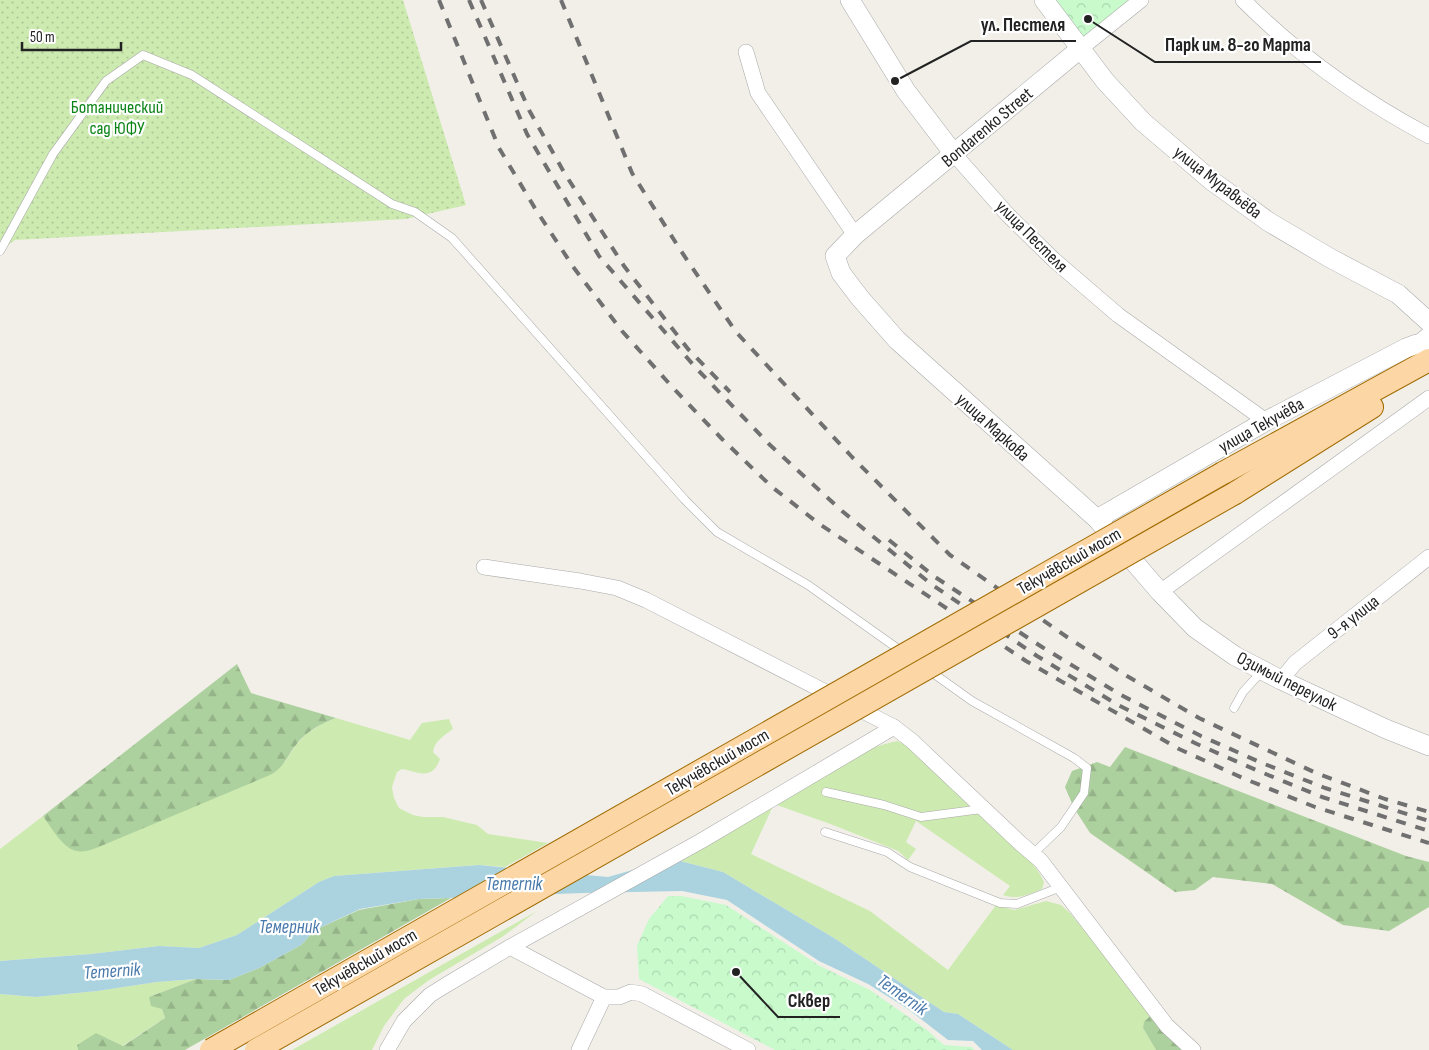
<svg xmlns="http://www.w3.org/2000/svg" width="1429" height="1050" viewBox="0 0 1429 1050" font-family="'Sofia Sans Condensed',sans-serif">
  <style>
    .grass { fill: #cdebb0 }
    .forest { fill: url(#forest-firs) }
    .park { fill: url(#park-crowns) }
    .garden { fill: url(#garden-dots) }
    .water { fill: #aad3df }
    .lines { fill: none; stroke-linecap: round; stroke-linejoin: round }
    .service-casing { stroke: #a9a9a9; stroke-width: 9 }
    .minor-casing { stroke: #a9a9a9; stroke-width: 16 }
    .tertiary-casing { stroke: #a9a9a9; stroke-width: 20 }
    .primary-casing { stroke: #a06b00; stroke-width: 24 }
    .service { stroke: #fff; stroke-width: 8 }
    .minor { stroke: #fff; stroke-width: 15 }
    .tertiary { stroke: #fff; stroke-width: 19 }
    .primary { stroke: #fcd6a4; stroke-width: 22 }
    .rail { stroke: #707070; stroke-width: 4; stroke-dasharray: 10 10; stroke-linecap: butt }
    .primary-bridge-casing { stroke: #a06b00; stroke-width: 24; stroke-linecap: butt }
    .primary-bridge { stroke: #fcd6a4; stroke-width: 22 }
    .labels { text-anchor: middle; stroke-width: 4.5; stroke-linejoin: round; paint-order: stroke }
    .park-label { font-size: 18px; fill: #0c8416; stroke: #fff }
    .street-label { font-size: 18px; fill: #222; stroke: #fff }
    .water-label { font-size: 19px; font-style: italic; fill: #4a7aab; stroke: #fff }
    .leader { fill: none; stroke: #222; stroke-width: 2 }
    .callout-dot { fill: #222; stroke: #fff; stroke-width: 2 }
    .callout-label { font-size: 19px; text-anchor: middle; font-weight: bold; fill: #222; stroke: #fff; stroke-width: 4.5; stroke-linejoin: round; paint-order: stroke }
  </style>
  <defs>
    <pattern id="forest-firs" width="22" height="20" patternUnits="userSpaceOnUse" patternTransform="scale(1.25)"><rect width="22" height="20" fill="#add19e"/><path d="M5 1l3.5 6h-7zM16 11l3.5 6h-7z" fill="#95b388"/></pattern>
    <pattern id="park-crowns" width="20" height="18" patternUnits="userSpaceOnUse" patternTransform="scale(1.25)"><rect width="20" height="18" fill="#c8facc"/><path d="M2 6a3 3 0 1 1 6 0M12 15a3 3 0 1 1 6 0" fill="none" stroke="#acd6af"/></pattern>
    <pattern id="garden-dots" width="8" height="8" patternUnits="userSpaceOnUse" patternTransform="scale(1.25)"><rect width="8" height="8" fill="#cdebb0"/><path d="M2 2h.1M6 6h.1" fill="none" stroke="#b0c997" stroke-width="1.8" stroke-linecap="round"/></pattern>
  </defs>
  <rect width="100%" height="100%" fill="#f2efe9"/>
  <g class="grass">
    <path d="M336,718L410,740L422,723L449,719L453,729C444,736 435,740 433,752L440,759C432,781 419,772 402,769L397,772L392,787L394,798L399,808L413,815L423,817H443L477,825L488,834L548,843L505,867L479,865L334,876L319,882L237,935L199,948L159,946L91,954L0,961V849L43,816L60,839L232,789L268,775L285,762L296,745L306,734L322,724Z"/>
    <path d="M897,741C914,747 939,775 953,788C976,809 1034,856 1044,882L1042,889C1028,895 1017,900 1003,895L1010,886L916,821L906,842L916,849L908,860L898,851L833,825L774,804L751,854L870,911L948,970L996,905L1014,910L1046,901L1061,905L1070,913L1154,1016L1147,1018L1143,1028L1156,1050H1013L958,1014L944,1012L834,938L723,872L680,861C725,834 769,807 814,780C840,765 867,747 897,741Z"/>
    <polygon points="537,911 502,937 429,980 404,999 384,1026 372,1050 292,1050"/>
    <polygon points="196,979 149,997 162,1009 165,1018 122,1046 107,1038 77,1045 78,1050 0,1050 0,994 36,997 97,991 157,982"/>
  </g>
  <g class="forest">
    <path d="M237,664L251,693L336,718C321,724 306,731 296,745C287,756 284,768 270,775L101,846C93,849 85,853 77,851C64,850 50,826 43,816Z"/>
    <polygon points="1125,747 1406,856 1429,862 1429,907 1389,931 1343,925 1272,884 1213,877 1195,890 1175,892 1090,833 1074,808 1065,787 1072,771 1097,762 1110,767"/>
    <polygon points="451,898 185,1050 78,1050 77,1045 96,1033 123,1046 165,1018 162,1009 151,1006 149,997 196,979 229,980 259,968 301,945 315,930 359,910 419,899"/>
    <polygon points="1150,1016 1189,1050 1156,1050 1143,1028 1144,1022"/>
  </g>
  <g class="park">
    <polygon points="1054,0 1130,0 1083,38"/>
    <polygon points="668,896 681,896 726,905 820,966 870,990 927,1030 944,1045 972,1047 974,1050 775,1050 639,979 637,946 649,919"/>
  </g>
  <polygon class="garden" points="0,0 403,0 466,205 406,219 15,240 0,251"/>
  <polygon class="water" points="680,861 723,872 834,938 944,1012 958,1014 1013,1050 982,1050 973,1041 948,1040 908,1009 868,984 819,961 727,900 682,891 584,893 419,899 360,909 315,930 301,945 259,968 229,980 196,979 157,982 97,991 36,997 0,994 0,961 91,954 159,946 199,948 237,935 319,882 334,876 479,865 608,877 636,869"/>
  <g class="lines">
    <defs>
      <g id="service">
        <polyline points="0,251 53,154 106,81 143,55 192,75 392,204 415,212 452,238 685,500 717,532 808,585 904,653"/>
        <polyline points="930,671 972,701 1074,758 1087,768 1084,793 1061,827 1033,854"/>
        <polyline points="1234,708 1243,692 1263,670"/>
        <polyline points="826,792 884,805 921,817 982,809"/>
        <polyline points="825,832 887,852 910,867 1000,903 1017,904 1061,887"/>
      </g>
      <g id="minor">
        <path d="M1243,0C1297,54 1361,100 1429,136"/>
        <polyline points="1080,49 1141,0"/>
        <polyline points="746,52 758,93 855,235"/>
        <polyline points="954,154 1008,215 1054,260 1118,315 1266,421"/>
        <polyline points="1417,344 1429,334"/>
        <polyline points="484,567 580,581 617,588 646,600 894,727 912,741 1020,843 1041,861 1167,1026 1193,1050"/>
        <polyline points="1160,592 1429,398"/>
        <polyline points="1281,680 1295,663 1429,557"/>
        <polyline points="510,947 604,997 619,997 631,992 642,994 748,1050"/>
        <polyline points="387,1050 404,1021 430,995 446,985 510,947 701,841 894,727"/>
        <polyline points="579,1050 604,997"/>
      </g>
      <g id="tertiary">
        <polyline points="850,0 906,91 954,154"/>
        <polyline points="1044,0 1105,81 1143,122 1212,181 1269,222 1330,258 1398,294 1429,322"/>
        <polyline points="1080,49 855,235 835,256 841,273 860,298 897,340 1097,519 1160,592 1195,628 1235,656 1281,680 1386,729 1429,746"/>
        <polyline points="1097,519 1266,421 1406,348 1417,344 1429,347"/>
      </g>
      <g id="primary">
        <polyline points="1223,473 1429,360"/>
        <polyline points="1235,493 1372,407"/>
      </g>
    </defs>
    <use href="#service" class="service-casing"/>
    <use href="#minor" class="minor-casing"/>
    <use href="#tertiary" class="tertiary-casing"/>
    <use href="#primary" class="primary-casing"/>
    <use href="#service" class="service"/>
    <use href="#minor" class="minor"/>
    <use href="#tertiary" class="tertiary"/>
    <use href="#primary" class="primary"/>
    <g class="rail">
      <polyline points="439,0 499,148 536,210 574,268 622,331 675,390 722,439 772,487 818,523 1026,661 1179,749 1245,779 1315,807 1429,843"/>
      <polyline points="469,0 527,134 599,256 696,368 770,445 842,511 931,584 1037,656 1118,705 1197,744 1256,770 1322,797 1429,831"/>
      <polyline points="481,0 529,110 565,174 624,266 688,349 730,392"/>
      <polyline points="561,0 632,173 681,251 736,332 852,457 950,555 1067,637 1127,676 1199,718 1316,773 1385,799 1429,812"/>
      <polyline points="889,540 935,577 1042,647 1121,695 1201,736 1262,763 1325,788 1429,821"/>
    </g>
    <defs>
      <g id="primary-bridge">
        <polyline points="211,1050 1223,473"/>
        <polyline points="256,1050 1235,493"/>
      </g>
    </defs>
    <use href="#primary-bridge" class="primary-bridge-casing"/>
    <use href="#primary-bridge" class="primary-bridge"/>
  </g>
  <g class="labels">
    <g class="park-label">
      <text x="117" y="113">Ботанический<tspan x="117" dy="21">сад ЮФУ</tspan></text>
    </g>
    <g class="street-label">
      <text transform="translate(987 127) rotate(-40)" y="6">Bondarenko Street</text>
      <text transform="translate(1218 182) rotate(38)" y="6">улица Муравьёва</text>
      <text transform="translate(1032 236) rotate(45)" y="6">улица Пестеля</text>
      <text transform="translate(1261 425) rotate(-29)" y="6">улица Текучёва</text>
      <text transform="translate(993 427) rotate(42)" y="6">улица Маркова</text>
      <text transform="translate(1069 561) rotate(-30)" y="6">Текучёвский мост</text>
      <text transform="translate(1353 617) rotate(-38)" y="6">9-я улица</text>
      <text transform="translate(1287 681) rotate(27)" y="6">Озимый переулок</text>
      <text transform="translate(717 762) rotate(-30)" y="6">Текучёвский мост</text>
      <text transform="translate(365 962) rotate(-30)" y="6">Текучёвский мост</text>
    </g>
    <g class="water-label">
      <text x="514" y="890">Temernik</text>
      <text x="289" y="933">Темерник</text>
      <text transform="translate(112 970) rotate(-4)" y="7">Temernik</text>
      <text transform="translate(903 994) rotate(35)" y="7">Temernik</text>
    </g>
  </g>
  <path class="leader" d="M895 81L971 41H1076M1088 19L1155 62H1321M736 972L778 1017H840"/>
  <g class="callout-dot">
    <circle cx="895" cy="81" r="5"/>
    <circle cx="1088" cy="19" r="5"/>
    <circle cx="736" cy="972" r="5"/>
  </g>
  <g class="callout-label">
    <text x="1023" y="31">ул. Пестеля</text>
    <text x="1238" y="51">Парк им. 8-го Марта</text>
    <text x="809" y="1007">Сквер</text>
  </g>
  <path d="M22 42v8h99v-8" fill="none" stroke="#222222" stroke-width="2.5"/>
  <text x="30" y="42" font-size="15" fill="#222222" stroke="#ffffff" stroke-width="4" paint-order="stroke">50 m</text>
</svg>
